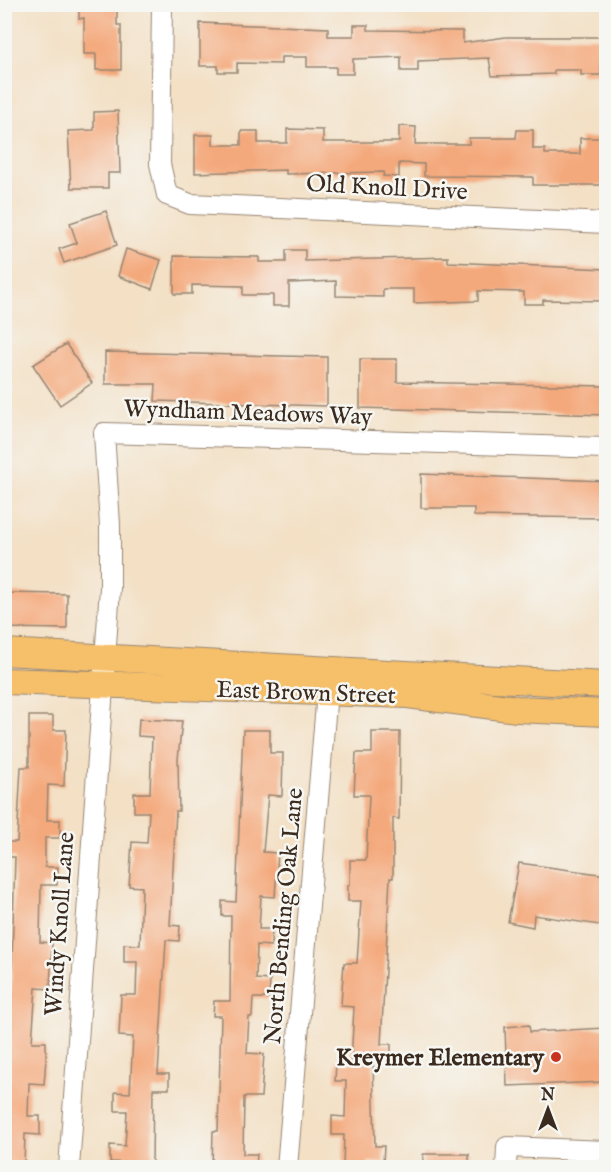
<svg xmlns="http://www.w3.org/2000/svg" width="611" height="1172" viewBox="0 0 611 1172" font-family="'IM FELL English',serif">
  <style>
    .building { fill: #f4a97c }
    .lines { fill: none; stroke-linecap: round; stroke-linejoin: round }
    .minor-casing { stroke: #978572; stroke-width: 22 }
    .major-casing { stroke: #978572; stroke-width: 28 }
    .minor { stroke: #fff; stroke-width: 20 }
    .major { stroke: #f6c06b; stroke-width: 26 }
    .poi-dot { fill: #c8321e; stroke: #f6f6f2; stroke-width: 2 }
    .labels { text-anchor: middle; stroke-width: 5; stroke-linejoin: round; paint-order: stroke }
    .street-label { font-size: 24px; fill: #3b2a1e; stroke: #f6f6f2 }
    .poi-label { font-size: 24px; font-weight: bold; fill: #3b2a1e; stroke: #f6f6f2; text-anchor: end }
  </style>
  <rect width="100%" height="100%" fill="#f6f6f2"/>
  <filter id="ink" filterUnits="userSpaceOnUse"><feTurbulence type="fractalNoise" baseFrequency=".0167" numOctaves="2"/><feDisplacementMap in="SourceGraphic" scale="12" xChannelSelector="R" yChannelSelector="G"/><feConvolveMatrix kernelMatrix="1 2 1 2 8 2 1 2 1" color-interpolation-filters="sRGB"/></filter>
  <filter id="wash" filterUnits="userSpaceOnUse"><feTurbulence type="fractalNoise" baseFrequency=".008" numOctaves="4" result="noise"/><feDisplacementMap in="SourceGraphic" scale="24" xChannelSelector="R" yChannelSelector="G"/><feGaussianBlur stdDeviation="1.35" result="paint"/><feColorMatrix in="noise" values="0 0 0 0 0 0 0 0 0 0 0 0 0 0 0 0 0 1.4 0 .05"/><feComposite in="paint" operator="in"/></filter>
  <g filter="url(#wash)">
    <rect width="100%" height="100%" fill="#f3e0c5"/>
    <g id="blocks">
      <g class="building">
        <polygon points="79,4 117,4 117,25 121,25 121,70 96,70 96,54 84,54 84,18 79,19"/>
        <polygon points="200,23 328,28 328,36 354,36 354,25 368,25 368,30 463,31 463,43 506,37 601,37 601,75 581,75 581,70 554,70 554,74 492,76 489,58 418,61 418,71 401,71 401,57 353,59 353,74 336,74 336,67 307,67 307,57 281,57 281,64 237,63 237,72 218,72 218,66 200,66"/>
        <polygon points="118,111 120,173 108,173 108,188 71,188 68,131 94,130 94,112"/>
        <polygon points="399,126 416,127 415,144 469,144 469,138 516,138 517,130 533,130 533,149 545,149 545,154 580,154 580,138 606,138 606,185 533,185 533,177 424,176 424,164 399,163 399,177 383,176 384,172 286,174 286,170 195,173 195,135 213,135 213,145 241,145 241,131 258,131 258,143 287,143 287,129 323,130 323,142 399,142"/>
        <polygon points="106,211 117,245 64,263 59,249 77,243 70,223"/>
        <polygon points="126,249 161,260 152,289 118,276"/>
        <polygon points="286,250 305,250 305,261 448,257 448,262 606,269 606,301 543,300 543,304 524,304 524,292 478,291 478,301 414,303 414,289 383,289 383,297 336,296 336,281 289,283 289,306 273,306 273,295 243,295 243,286 192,285 192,294 174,294 174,256 259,257 259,262 286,262"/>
        <polygon points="66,344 92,383 60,405 33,365"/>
        <polygon points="105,352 327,357 327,406 155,401 156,384 105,384"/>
        <polygon points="360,359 397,359 397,382 606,386 606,415 360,408"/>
        <polygon points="421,474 605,481 605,518 474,516 474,508 421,508"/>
        <polygon points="4,593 67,594 67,629 4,628"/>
        <polygon points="29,716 53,716 53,730 66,730 64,786 48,785 47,820 60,820 60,838 45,838 45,867 58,867 57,885 41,885 40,942 52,943 50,989 36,988 32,1042 46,1042 46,1059 44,1084 29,1083 28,1116 40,1116 40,1135 25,1134 24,1167 4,1167 4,992 11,993 15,857 5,857 5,842 17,842 21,767 29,767"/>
        <polygon points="139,719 182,721 178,759 179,811 176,811 170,925 180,926 179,941 166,940 158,1074 169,1074 169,1089 153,1089 152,1164 110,1162 110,1145 125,1146 127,1111 115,1111 115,1092 130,1093 133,1037 119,1036 121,995 136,995 137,962 124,962 124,944 140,945 142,887 129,886 132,842 147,843 149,812 134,812 134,793 150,793 152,737 138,736"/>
        <polygon points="243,730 270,730 270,753 283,753 282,796 268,795 263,852 278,853 275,897 261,896 259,929 272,929 271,946 257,945 256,979 270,980 269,998 253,998 252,1017 249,1017 247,1053 264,1054 261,1097 244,1097 243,1154 257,1154 256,1167 212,1167 213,1131 218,1131 221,1016 213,1016 214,1001 230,1001 231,916 222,916 222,901 236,902"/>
        <polygon points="372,732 400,732 399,819 393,818 393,878 390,878 381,1044 391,1044 391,1059 373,1059 375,1146 384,1146 383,1163 368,1162 368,1167 343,1167 344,1135 332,1135 332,1116 345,1117 346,1081 335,1081 336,1062 351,1063 354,1007 341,1006 342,989 344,963 357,963 361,901 348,901 348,885 350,885 350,860 366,860 369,795 354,795 356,753 372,753"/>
        <polygon points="519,863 606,875 606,926 534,915 533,927 508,922"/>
        <polygon points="529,1025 530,1032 606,1028 606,1082 507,1086 505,1027"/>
        <rect x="423" y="1154" width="46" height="13"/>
      </g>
    </g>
  </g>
  <g filter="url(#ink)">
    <use href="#blocks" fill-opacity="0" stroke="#978572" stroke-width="1.5"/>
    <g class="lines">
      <defs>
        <g id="minor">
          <polyline points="162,4 160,164 167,195 190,204 606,223"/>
          <polyline points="69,1168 110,588 110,525 104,433 606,448"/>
          <polyline points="287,1168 328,680"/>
          <polyline points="506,1168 507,1147 606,1151"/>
        </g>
        <g id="major">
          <polyline points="4,652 606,685"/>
          <polyline points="4,681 408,695 517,709 606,713"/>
        </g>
      </defs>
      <use href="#minor" class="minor-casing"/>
      <use href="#major" class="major-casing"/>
      <use href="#minor" class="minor"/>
      <use href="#major" class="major"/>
    </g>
  </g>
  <circle class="poi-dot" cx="556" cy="1057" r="6"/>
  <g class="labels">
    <g class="street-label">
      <text transform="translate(387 187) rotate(3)" y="8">Old Knoll Drive</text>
      <text transform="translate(248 412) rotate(2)" y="8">Wyndham Meadows Way</text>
      <text transform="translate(306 692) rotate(2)" y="8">East Brown Street</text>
      <text transform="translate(283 916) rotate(-85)" y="8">North Bending Oak Lane</text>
      <text transform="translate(59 924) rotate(-86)" y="8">Windy Knoll Lane</text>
    </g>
    <g class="poi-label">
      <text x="544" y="1065">Kreymer Elementary</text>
    </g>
  </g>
  <rect width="611" height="1172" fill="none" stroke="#f6f6f2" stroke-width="24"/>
  <g transform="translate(548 1109)" stroke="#f6f6f2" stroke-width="4.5" paint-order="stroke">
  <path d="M0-4.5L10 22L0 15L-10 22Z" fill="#3b2a1e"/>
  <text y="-9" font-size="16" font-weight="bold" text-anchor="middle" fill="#3b2a1e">N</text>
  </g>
</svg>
